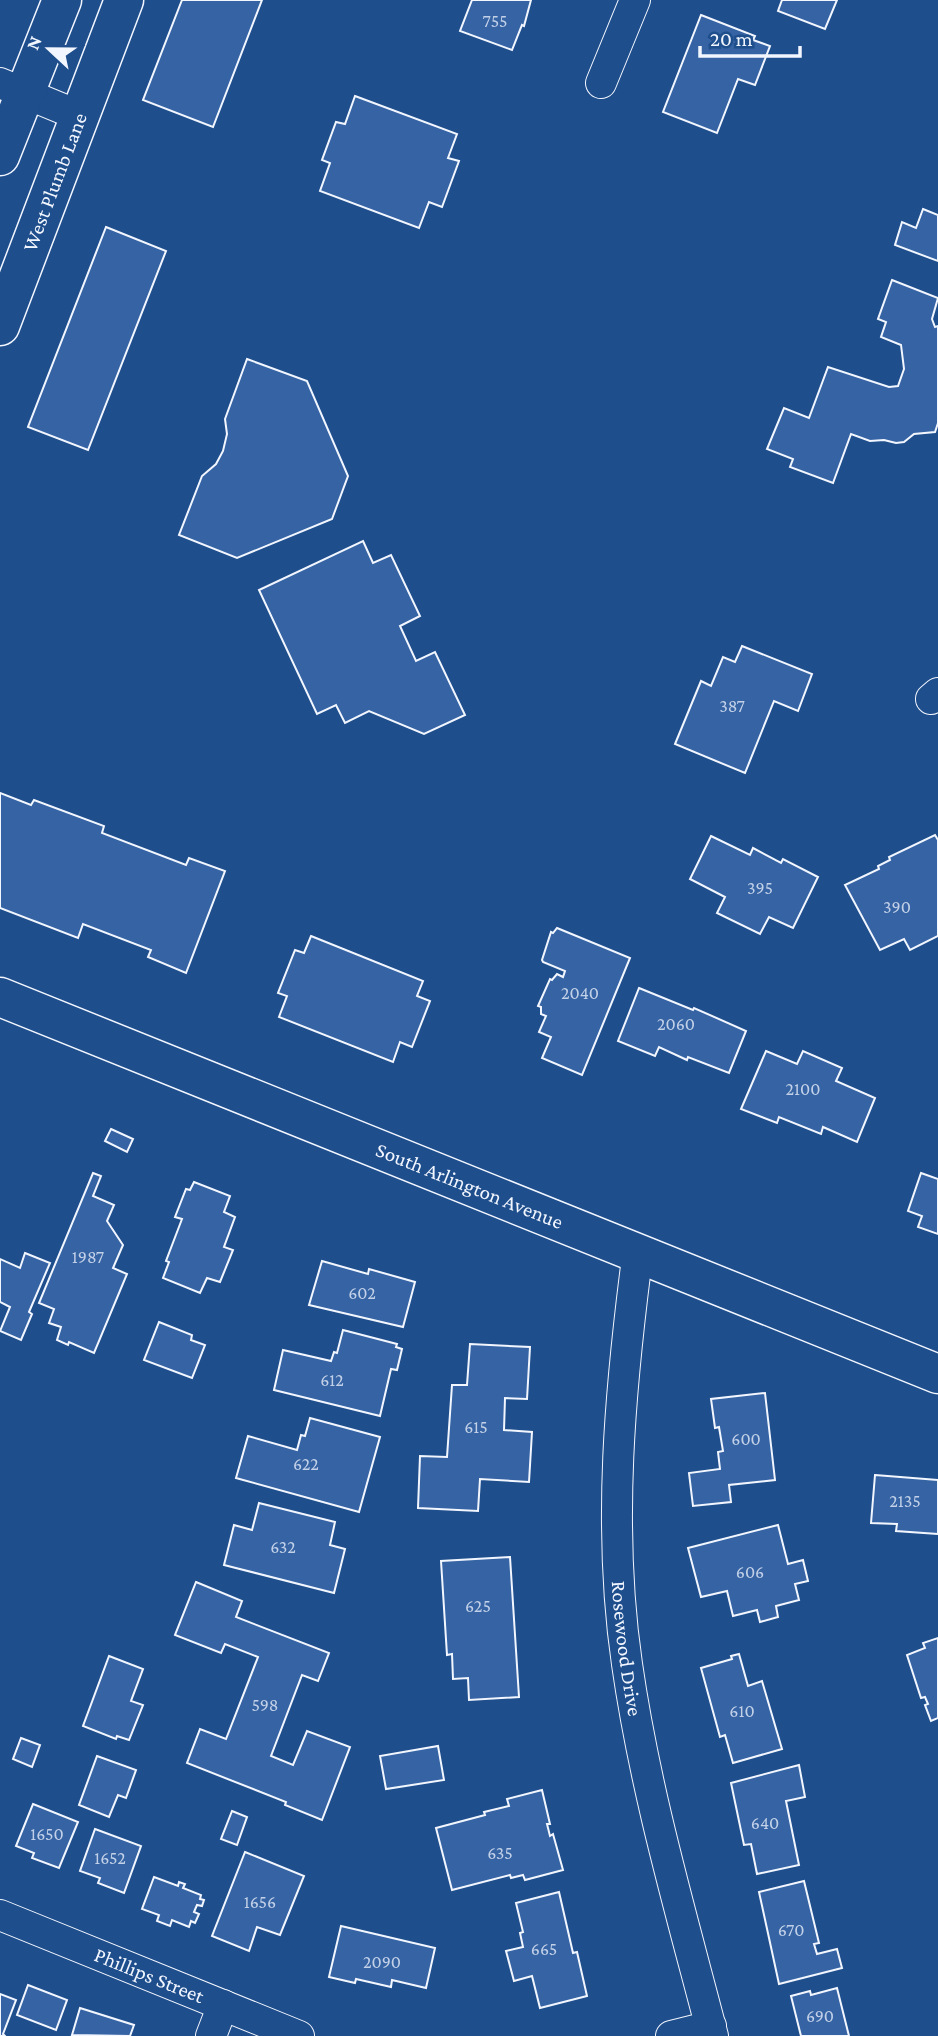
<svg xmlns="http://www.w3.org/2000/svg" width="938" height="2036" viewBox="0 0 938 2036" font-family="'Crimson Pro',serif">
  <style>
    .building { fill: #3563a3; stroke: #f2f6ff; stroke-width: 2 }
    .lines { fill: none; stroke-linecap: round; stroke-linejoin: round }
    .street-casing { stroke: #f2f6ff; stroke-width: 32 }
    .secondary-casing { stroke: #f2f6ff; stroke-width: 41 }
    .street { stroke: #1f4e8c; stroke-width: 30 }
    .secondary { stroke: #1f4e8c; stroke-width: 38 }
    .labels { text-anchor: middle; stroke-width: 5; stroke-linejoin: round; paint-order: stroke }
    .number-label { font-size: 18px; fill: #c3d1e8 }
    .street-label { font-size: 21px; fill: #f2f6ff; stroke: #1f4e8c }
  </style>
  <rect width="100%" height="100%" fill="#1f4e8c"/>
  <g class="building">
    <polygon points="182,0 262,0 213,127 143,100"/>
    <polygon points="472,0 531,0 524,26 522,25 512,50 460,31"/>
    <polygon points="782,0 837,0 825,29 778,11"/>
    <polygon points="701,15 755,36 753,40 770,46 755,85 738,79 717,133 663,112"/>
    <polygon points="355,96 457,134 448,158 459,161 442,207 429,202 419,228 320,191 330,163 322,160 336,122 345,124"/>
    <polygon points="923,209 938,215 938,261 895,245 902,222 916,228"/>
    <polygon points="106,227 166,251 88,450 28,427"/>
    <polygon points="892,280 938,298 932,319 935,327 938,326 938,423 935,432 914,434 904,442 896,443 884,440 870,441 851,434 833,483 790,467 793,459 767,449 784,408 809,418 828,367 889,387 898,386 904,369 901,345 881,337 886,322 878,319"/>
    <polygon points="247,359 307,381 348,476 332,519 237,558 179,535 202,476 216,464 223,451 227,434 225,419"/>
    <polygon points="363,541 373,563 391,555 420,616 400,626 416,661 435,652 465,715 424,734 369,711 345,723 336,705 317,714 259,590"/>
    <polygon points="742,646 812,674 798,711 774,701 745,773 675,744 701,681 711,686 723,657 735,662"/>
    <polygon points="0,793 31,805 34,800 104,826 102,833 186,865 189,858 225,871 186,973 148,957 151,950 83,924 78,938 0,908"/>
    <polygon points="935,835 938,840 938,936 910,950 904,939 880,950 845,885 879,869 878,866 890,860 889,857"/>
    <polygon points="711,836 750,855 753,848 781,863 783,859 818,877 793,928 769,917 760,934 717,913 725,897 690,879"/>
    <polygon points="557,928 630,958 582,1075 542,1058 551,1037 539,1032 546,1016 541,1014 541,1007 538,1006 550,979 552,980 557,974 563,977 565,971 543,962 542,960 551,932 553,933"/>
    <polygon points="311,936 423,981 417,996 430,1001 412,1047 400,1042 393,1062 279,1017 287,996 278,993 295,950 304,953"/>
    <polygon points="639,988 693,1010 694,1008 746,1031 729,1073 688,1057 687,1060 659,1047 655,1056 618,1041"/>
    <polygon points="766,1051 797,1064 803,1051 842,1068 836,1081 875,1098 857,1142 823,1127 821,1134 779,1117 777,1123 741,1109"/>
    <polygon points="111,1129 133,1139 127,1152 105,1141"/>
    <polygon points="93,1173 101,1176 93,1196 114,1205 107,1221 123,1245 113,1268 127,1274 94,1353 69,1342 68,1345 57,1340 61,1327 49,1323 54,1309 39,1303"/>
    <polygon points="921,1173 938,1179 938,1234 918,1227 922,1216 908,1211"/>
    <polygon points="194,1182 230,1196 224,1212 235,1217 224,1247 233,1250 220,1282 207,1278 200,1293 163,1278 169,1262 166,1261 182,1219 175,1217 186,1189 190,1190"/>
    <polygon points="25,1253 50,1263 29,1312 32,1314 21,1340 0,1331 10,1307 0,1302 0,1259 20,1268"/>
    <polygon points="322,1261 368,1274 369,1269 415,1282 403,1327 309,1305"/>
    <polygon points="159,1322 192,1335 191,1340 205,1345 192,1378 144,1360"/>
    <polygon points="343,1330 397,1344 396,1347 402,1349 397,1370 391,1369 380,1416 274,1390 283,1350 331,1361 334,1352 337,1353"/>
    <polygon points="470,1344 530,1347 527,1399 505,1398 504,1430 532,1432 529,1482 480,1479 478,1511 418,1508 420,1456 447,1457 452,1385 467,1385"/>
    <polygon points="765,1393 775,1480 729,1485 731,1502 693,1506 689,1473 720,1469 718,1452 723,1451 719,1427 715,1428 711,1399"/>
    <polygon points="310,1418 380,1437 359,1512 236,1478 248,1436 297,1450 301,1435 305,1436"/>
    <polygon points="875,1475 938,1480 938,1534 896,1531 897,1524 871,1523"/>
    <polygon points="259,1503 335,1522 330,1545 345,1549 334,1593 224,1565 234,1525 252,1530"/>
    <polygon points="778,1525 788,1564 803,1560 808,1581 795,1584 799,1600 776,1606 778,1617 760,1622 757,1610 733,1616 727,1591 701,1597 688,1548"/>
    <polygon points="510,1557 519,1697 469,1700 468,1678 453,1679 452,1654 447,1655 441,1561"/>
    <polygon points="196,1582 242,1601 236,1617 329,1653 318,1681 302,1675 271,1756 293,1765 307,1731 350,1747 322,1820 285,1805 286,1802 187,1763 200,1729 226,1739 258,1657 225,1644 221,1653 175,1635"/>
    <polygon points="938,1638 938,1718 931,1721 925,1705 928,1704 925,1697 921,1698 907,1655 925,1648 923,1643"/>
    <polygon points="739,1654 748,1686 762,1681 782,1749 733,1763 725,1735 720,1737 701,1668 732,1659 731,1656"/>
    <polygon points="109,1656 143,1669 131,1701 143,1705 129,1740 117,1736 116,1739 83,1726"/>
    <polygon points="21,1738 40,1745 32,1767 13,1759"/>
    <polygon points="438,1746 444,1780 386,1789 380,1756"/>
    <polygon points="97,1756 136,1770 126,1798 118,1795 109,1817 79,1805"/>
    <polygon points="799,1765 805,1797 786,1801 799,1865 757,1874 751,1844 744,1845 731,1783"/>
    <polygon points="542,1790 550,1824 547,1824 550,1836 553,1834 563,1870 525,1880 523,1875 511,1878 510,1875 452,1890 436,1828 485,1815 484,1812 509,1806 507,1799"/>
    <polygon points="33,1804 78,1822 59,1868 32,1858 34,1853 16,1846"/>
    <polygon points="232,1811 247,1817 237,1845 221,1839"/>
    <polygon points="95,1829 141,1846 124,1893 98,1883 100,1878 80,1871"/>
    <polygon points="245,1852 304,1876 280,1935 257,1927 249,1951 212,1936"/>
    <polygon points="154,1877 178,1886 179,1882 185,1884 183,1888 201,1895 200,1899 204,1900 202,1906 197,1905 194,1912 199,1914 195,1923 191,1921 189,1927 172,1920 170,1926 157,1921 159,1915 142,1909"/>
    <polygon points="804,1881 819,1943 814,1944 817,1954 837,1949 842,1968 779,1984 759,1892"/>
    <polygon points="559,1892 573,1953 577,1952 587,1996 540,2008 532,1976 514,1981 506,1951 523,1947 520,1933 523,1932 516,1903"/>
    <polygon points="341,1926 435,1948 426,1988 392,1980 391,1987 356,1979 355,1983 329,1977"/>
    <polygon points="28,1985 67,2000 56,2030 17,2015"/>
    <polygon points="837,1988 849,2036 801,2036 791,1996 810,1991 811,1995"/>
    <polygon points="0,1994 16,2000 3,2034 5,2036 0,2036"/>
    <polygon points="80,2008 134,2025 130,2036 72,2035"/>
  </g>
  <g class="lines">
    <defs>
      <g id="street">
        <polyline points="0,83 80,116"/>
        <polyline points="601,83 635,0"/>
        <polyline points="931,699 938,693"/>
        <path id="s1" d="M638,1251C620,1388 607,1527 627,1664C645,1790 681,1913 713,2036"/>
        <path id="s2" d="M0,1915L299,2036"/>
        <polyline points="211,2036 223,2005"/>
        <polyline points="671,2036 711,2026"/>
      </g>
      <g id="secondary">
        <polyline points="0,156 62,0"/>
        <path id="s3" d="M0,326L124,0"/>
        <path id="s4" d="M0,997L938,1374"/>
      </g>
    </defs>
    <use href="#street" class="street-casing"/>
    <use href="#secondary" class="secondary-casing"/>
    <use href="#street" class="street"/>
    <use href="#secondary" class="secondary"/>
  </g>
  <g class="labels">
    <g class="number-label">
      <text x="495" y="27">755</text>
      <text x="732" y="712">387</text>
      <text x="760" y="894">395</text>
      <text x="897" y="913">390</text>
      <text x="580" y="999">2040</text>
      <text x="676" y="1030">2060</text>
      <text x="803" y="1095">2100</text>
      <text x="88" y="1263">1987</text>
      <text x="362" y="1299">602</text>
      <text x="332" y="1386">612</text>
      <text x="476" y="1433">615</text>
      <text x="746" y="1445">600</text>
      <text x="306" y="1470">622</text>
      <text x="905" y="1507">2135</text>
      <text x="283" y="1553">632</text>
      <text x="750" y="1578">606</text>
      <text x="478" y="1612">625</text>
      <text x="265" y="1711">598</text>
      <text x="742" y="1717">610</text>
      <text x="765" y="1829">640</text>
      <text x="47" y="1840">1650</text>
      <text x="500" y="1859">635</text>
      <text x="110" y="1864">1652</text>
      <text x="260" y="1908">1656</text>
      <text x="791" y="1936">670</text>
      <text x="544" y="1955">665</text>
      <text x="382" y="1968">2090</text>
      <text x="820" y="2022">690</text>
    </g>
    <g class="street-label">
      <text dy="7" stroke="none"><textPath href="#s3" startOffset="154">West Plumb Lane</textPath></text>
      <text dy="7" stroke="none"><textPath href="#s4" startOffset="506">South Arlington Avenue</textPath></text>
      <text dy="7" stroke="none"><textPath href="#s1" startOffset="399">Rosewood Drive</textPath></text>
      <text dy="7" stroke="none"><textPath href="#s2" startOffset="161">Phillips Street</textPath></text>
    </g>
  </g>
  <g transform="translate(49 49) rotate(292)" stroke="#1f4e8c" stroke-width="5" paint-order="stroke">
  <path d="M0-5L12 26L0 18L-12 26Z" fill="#f2f6ff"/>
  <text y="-10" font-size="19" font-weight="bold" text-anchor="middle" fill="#f2f6ff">N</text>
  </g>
  <path d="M700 46v10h100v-10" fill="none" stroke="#f2f6ff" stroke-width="3.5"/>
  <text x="710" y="46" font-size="21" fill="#f2f6ff" stroke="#1f4e8c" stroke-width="5" paint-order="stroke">20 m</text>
</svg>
